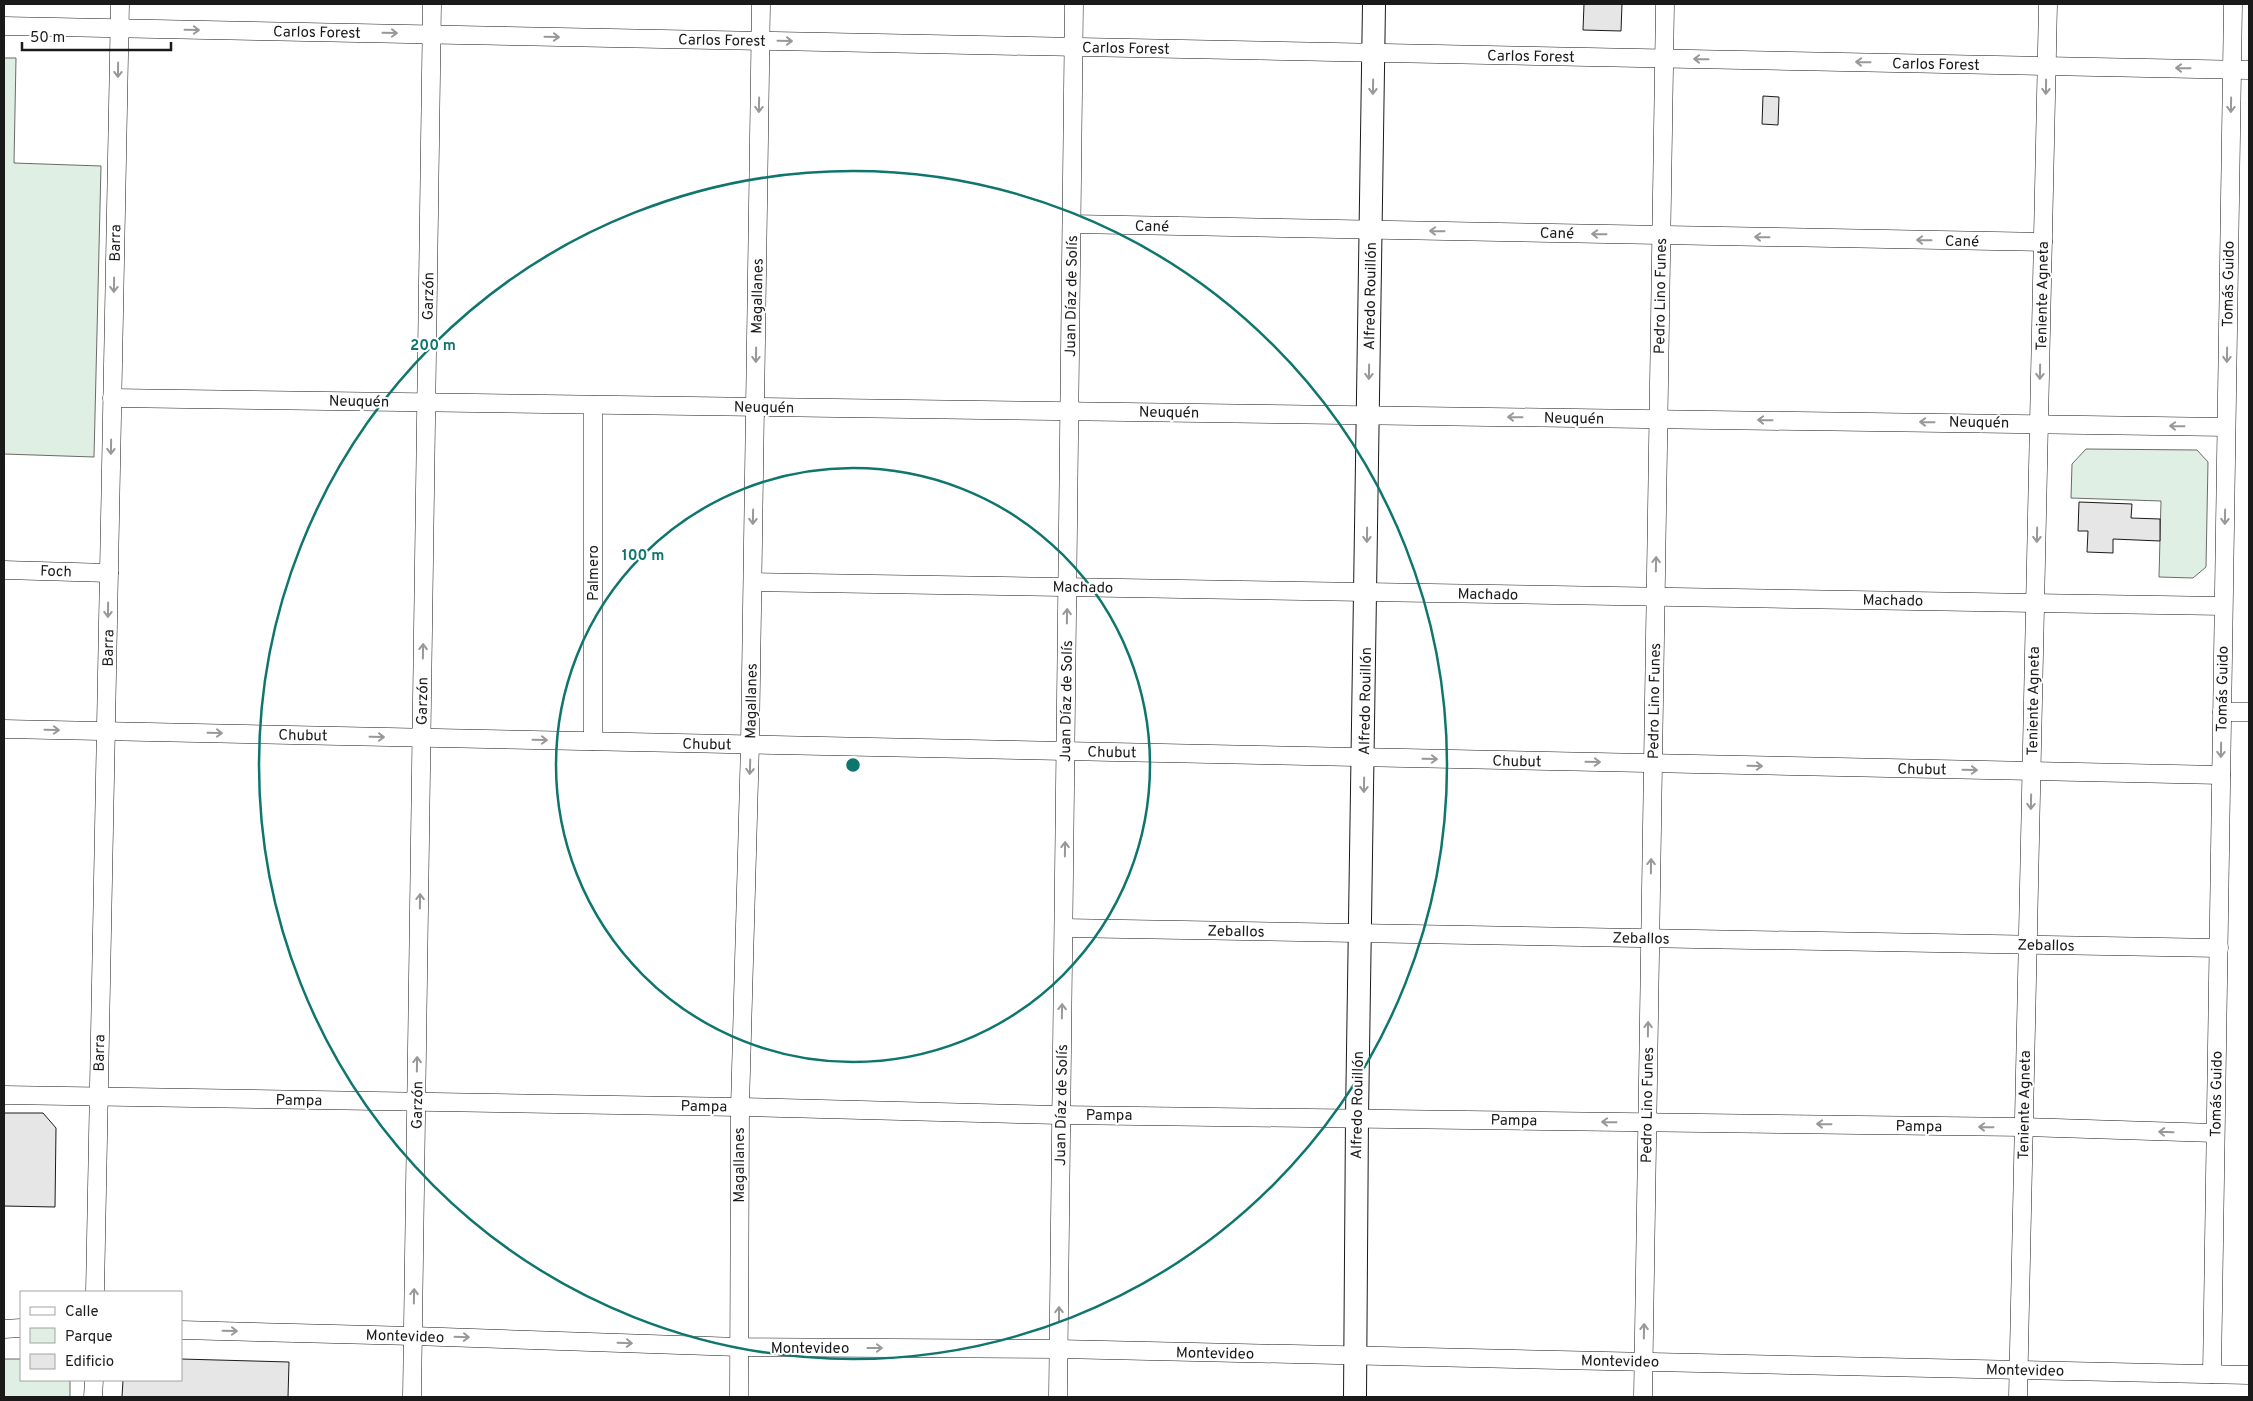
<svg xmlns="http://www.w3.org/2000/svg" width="2253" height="1401" viewBox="0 0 2253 1401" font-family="Overpass,sans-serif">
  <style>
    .green { fill: #e0efe3; stroke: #6a6a6a }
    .building { fill: #e6e6e6; stroke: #1a1a1a }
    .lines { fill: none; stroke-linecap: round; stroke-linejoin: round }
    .minor-casing { stroke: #1a1a1a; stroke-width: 19 }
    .tertiary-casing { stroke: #1a1a1a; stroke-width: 24 }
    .minor { stroke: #fff; stroke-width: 18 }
    .tertiary { stroke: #fff; stroke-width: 22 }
    .oneway { stroke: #989898 }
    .ring { fill: none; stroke: #0f766e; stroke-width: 2.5 }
    .labels { text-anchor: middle; stroke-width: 4; stroke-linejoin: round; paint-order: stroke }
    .street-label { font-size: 15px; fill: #1a1a1a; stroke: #fff }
    .centre { fill: #0f766e; stroke: #fff; stroke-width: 2.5 }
    .ring-label { font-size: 15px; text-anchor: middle; font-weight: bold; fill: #0f766e; stroke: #fff; stroke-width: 4; stroke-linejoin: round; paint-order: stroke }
  </style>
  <rect width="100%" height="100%" fill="#fff"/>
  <g class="green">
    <polygon points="4,58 16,58 14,163 101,166 94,457 4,454"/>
    <polygon points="2086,449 2197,450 2208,462 2206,567 2193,578 2159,577 2161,501 2071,498 2072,464"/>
    <polygon points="4,1359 21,1359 21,1380 70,1380 70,1397 4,1397"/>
  </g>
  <g class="building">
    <polygon points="1584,4 1622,4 1621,31 1583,30"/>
    <polygon points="1763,96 1779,97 1778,125 1762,124"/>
    <polygon points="2079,502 2132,504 2131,518 2160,519 2160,541 2113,539 2113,553 2087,552 2088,531 2078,531"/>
    <polygon points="4,1113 43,1113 56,1128 55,1207 4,1206"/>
    <polygon points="181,1359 289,1362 288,1397 122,1397 123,1380 181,1380"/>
  </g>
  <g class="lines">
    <defs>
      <g id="minor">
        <polyline points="4,26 2249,70"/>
        <polyline points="1072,224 2043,242"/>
        <polyline points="112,398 2226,427"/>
        <polyline points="593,405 593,741"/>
        <polyline points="4,570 109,573"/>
        <polyline points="753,582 2223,606"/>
        <polyline points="2222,712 2249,712"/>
        <polyline points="4,729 2221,775"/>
        <polyline points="1064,928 2219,948"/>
        <polyline points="4,1095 740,1107 1060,1115 2023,1127 2215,1133"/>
        <polyline points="95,1292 120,4"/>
        <polyline points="4,1329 21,1328"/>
        <polyline points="181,1330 413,1336 739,1347 1059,1349 2249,1375"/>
        <polyline points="2212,1374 2233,4"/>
        <polyline points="93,1397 94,1380"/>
        <polyline points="412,1397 432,4"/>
        <polyline points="739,1397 740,1107 750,744 761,4"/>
        <polyline points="1058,1397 1074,4"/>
        <polyline points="1643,1397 1665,4"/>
        <polyline points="2018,1397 2048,4"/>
      </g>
      <polyline id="tertiary" points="1355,1397 1357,1117 1374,4"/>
    </defs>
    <use href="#minor" class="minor-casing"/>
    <use href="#tertiary" class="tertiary-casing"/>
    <use href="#minor" class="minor"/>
    <use href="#tertiary" class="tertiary"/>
  </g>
  <defs><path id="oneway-shaft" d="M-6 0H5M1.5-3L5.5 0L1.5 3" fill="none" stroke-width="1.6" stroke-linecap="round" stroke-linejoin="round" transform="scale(1.25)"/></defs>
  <g class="oneway">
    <use href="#oneway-shaft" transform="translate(192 30) rotate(1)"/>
    <use href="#oneway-shaft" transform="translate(390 33) rotate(1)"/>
    <use href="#oneway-shaft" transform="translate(552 37) rotate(1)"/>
    <use href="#oneway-shaft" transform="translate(785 41) rotate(1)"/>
    <use href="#oneway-shaft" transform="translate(1701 59) rotate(-179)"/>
    <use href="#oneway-shaft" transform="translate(1863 62) rotate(-179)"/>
    <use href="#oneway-shaft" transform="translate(2183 68) rotate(-179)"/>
    <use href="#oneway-shaft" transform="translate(118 70) rotate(91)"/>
    <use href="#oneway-shaft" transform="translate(1373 87) rotate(91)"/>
    <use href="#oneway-shaft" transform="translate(2046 87) rotate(91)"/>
    <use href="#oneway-shaft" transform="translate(759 105) rotate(91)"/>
    <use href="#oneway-shaft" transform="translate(2231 105) rotate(91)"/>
    <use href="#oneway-shaft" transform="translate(1437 231) rotate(-179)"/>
    <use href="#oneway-shaft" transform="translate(1599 234) rotate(-179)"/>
    <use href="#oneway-shaft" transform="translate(1762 237) rotate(-179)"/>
    <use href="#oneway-shaft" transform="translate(1924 240) rotate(-179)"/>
    <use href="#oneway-shaft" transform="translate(114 285) rotate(91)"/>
    <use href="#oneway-shaft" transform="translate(756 355) rotate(91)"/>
    <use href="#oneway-shaft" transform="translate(2227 355) rotate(91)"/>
    <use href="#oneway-shaft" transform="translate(1369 372) rotate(91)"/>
    <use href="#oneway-shaft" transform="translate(2040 372) rotate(91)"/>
    <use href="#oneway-shaft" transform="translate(1515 417) rotate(-179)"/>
    <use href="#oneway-shaft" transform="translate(1765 420) rotate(-179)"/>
    <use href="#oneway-shaft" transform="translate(1927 422) rotate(-179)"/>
    <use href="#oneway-shaft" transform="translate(2177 426) rotate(-179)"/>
    <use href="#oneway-shaft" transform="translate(111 447) rotate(91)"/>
    <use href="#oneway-shaft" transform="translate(753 517) rotate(91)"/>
    <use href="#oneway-shaft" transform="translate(2225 517) rotate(91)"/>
    <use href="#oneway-shaft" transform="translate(1367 535) rotate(91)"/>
    <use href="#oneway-shaft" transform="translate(2037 535) rotate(91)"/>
    <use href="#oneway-shaft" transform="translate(1656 564) rotate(-89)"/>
    <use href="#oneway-shaft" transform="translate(108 610) rotate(91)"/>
    <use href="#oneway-shaft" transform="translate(1067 616) rotate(-89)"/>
    <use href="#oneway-shaft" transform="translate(423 651) rotate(-89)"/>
    <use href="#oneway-shaft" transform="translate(52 730) rotate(1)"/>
    <use href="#oneway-shaft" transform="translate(215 733) rotate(1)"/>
    <use href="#oneway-shaft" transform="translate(377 737) rotate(1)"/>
    <use href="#oneway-shaft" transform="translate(540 740) rotate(1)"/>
    <use href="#oneway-shaft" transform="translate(2221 750) rotate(91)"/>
    <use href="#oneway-shaft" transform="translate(1430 759) rotate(1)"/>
    <use href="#oneway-shaft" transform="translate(1593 762) rotate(1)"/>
    <use href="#oneway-shaft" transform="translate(1755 766) rotate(1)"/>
    <use href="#oneway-shaft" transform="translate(750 767) rotate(92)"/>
    <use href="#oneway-shaft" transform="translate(1970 770) rotate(1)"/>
    <use href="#oneway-shaft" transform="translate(1364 785) rotate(91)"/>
    <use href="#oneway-shaft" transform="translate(2031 802) rotate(91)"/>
    <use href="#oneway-shaft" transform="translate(1065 849) rotate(-89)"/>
    <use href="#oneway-shaft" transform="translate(1651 866) rotate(-89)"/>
    <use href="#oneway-shaft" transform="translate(420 901) rotate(-89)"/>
    <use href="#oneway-shaft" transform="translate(1062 1011) rotate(-89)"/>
    <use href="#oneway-shaft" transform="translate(1648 1029) rotate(-89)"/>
    <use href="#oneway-shaft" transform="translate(417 1064) rotate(-89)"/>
    <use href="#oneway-shaft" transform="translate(1609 1122) rotate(-179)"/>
    <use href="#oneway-shaft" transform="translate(1824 1124) rotate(-179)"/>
    <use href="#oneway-shaft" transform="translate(1986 1127) rotate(-179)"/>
    <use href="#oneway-shaft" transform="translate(2166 1132) rotate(-178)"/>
    <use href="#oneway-shaft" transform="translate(414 1296) rotate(-89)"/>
    <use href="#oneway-shaft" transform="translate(1059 1314) rotate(-90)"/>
    <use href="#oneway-shaft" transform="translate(230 1331) rotate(1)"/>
    <use href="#oneway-shaft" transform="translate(1644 1331) rotate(-89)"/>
    <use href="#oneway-shaft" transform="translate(462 1337) rotate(2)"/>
    <use href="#oneway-shaft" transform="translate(625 1343) rotate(2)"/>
    <use href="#oneway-shaft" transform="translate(875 1348)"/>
  </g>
  <g class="ring">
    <circle cx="853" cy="765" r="297"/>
    <circle cx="853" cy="765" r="594"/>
  </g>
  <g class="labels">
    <g class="street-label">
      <text transform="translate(317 32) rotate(1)" y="5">Carlos Forest</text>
      <text transform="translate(722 40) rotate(1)" y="5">Carlos Forest</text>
      <text transform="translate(1126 48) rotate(1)" y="5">Carlos Forest</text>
      <text transform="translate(1531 56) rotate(1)" y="5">Carlos Forest</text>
      <text transform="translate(1936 64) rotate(1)" y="5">Carlos Forest</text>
      <text transform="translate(1152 226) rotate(1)" y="5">Cané</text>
      <text transform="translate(1557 233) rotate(1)" y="5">Cané</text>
      <text transform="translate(1962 241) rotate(1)" y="5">Cané</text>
      <text transform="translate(115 243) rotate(-89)" y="5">Barra</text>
      <text transform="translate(2228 284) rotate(-89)" y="5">Tomás Guido</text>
      <text transform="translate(428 296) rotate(-89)" y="5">Garzón</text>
      <text transform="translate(757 296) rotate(-89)" y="5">Magallanes</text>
      <text transform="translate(1071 296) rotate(-89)" y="5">Juan Díaz de Solís</text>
      <text transform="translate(1370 296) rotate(-89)" y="5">Alfredo Rouillón</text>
      <text transform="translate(1660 296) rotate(-89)" y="5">Pedro Lino Funes</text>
      <text transform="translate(2042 296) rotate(-89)" y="5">Teniente Agneta</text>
      <text transform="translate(359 401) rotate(1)" y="5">Neuquén</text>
      <text transform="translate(764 407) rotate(1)" y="5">Neuquén</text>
      <text transform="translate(1169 412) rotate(1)" y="5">Neuquén</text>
      <text transform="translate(1574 418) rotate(1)" y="5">Neuquén</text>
      <text transform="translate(1979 422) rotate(1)" y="5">Neuquén</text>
      <text transform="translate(56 571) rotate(2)" y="5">Foch</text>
      <text transform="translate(593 573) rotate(-90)" y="5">Palmero</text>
      <text transform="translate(1083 587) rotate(1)" y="5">Machado</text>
      <text transform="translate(1488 594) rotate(1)" y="5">Machado</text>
      <text transform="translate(1893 600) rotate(1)" y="5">Machado</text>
      <text transform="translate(108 648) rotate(-89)" y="5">Barra</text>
      <text transform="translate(2222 689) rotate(-89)" y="5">Tomás Guido</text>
      <text transform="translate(422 701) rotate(-89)" y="5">Garzón</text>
      <text transform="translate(751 701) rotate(-89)" y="5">Magallanes</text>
      <text transform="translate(1066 701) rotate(-89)" y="5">Juan Díaz de Solís</text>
      <text transform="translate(1365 701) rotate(-89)" y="5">Alfredo Rouillón</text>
      <text transform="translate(1654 701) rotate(-89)" y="5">Pedro Lino Funes</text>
      <text transform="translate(2033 701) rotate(-89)" y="5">Teniente Agneta</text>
      <text transform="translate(303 735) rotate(1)" y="5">Chubut</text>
      <text transform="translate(707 744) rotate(1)" y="5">Chubut</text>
      <text transform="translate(1112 752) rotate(1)" y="5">Chubut</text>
      <text transform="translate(1517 761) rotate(1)" y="5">Chubut</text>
      <text transform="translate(1922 769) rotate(1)" y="5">Chubut</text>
      <text transform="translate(1236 931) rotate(1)" y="5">Zeballos</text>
      <text transform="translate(1641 938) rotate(1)" y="5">Zeballos</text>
      <text transform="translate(2046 945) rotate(1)" y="5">Zeballos</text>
      <text transform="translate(99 1053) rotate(-89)" y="5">Barra</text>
      <text transform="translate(2216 1094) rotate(-89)" y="5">Tomás Guido</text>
      <text transform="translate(299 1100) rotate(1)" y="5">Pampa</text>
      <text transform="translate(417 1105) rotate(-89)" y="5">Garzón</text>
      <text transform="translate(1061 1105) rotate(-89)" y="5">Juan Díaz de Solís</text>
      <text transform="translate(1357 1105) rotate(-89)" y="5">Alfredo Rouillón</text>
      <text transform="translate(1647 1105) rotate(-89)" y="5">Pedro Lino Funes</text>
      <text transform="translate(2024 1105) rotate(-89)" y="5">Teniente Agneta</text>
      <text transform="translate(704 1106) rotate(1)" y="5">Pampa</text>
      <text x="1109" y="1120">Pampa</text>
      <text transform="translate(1514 1120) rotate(1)" y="5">Pampa</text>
      <text transform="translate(1919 1126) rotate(1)" y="5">Pampa</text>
      <text transform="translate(739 1165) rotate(-90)" y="5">Magallanes</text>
      <text transform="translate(405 1336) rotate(2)" y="5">Montevideo</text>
      <text x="810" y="1353">Montevideo</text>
      <text transform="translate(1215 1353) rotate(1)" y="5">Montevideo</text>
      <text transform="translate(1620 1361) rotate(1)" y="5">Montevideo</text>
      <text transform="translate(2025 1370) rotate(1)" y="5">Montevideo</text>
    </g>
  </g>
  <circle cx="853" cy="765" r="8" class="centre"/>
  <g class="ring-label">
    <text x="433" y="350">200 m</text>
    <text x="643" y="560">100 m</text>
  </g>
  <rect width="2253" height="1401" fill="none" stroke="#1a1a1a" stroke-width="10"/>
  <rect x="20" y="1291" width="162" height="90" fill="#ffffff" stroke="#a3a3a3"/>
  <rect x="30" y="1307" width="25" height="8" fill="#ffffff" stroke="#a3a3a3"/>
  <text x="65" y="1316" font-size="15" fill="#1a1a1a">Calle</text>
  <rect x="30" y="1328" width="25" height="15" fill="#e0efe3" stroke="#a3a3a3"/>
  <text x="65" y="1341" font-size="15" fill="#1a1a1a">Parque</text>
  <rect x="30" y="1354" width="25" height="15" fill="#e6e6e6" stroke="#a3a3a3"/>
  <text x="65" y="1366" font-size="15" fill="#1a1a1a">Edificio</text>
  <path d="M22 42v8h149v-8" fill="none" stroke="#1a1a1a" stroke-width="2.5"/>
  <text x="30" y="42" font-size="15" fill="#1a1a1a" stroke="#ffffff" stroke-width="4" paint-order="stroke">50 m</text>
</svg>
